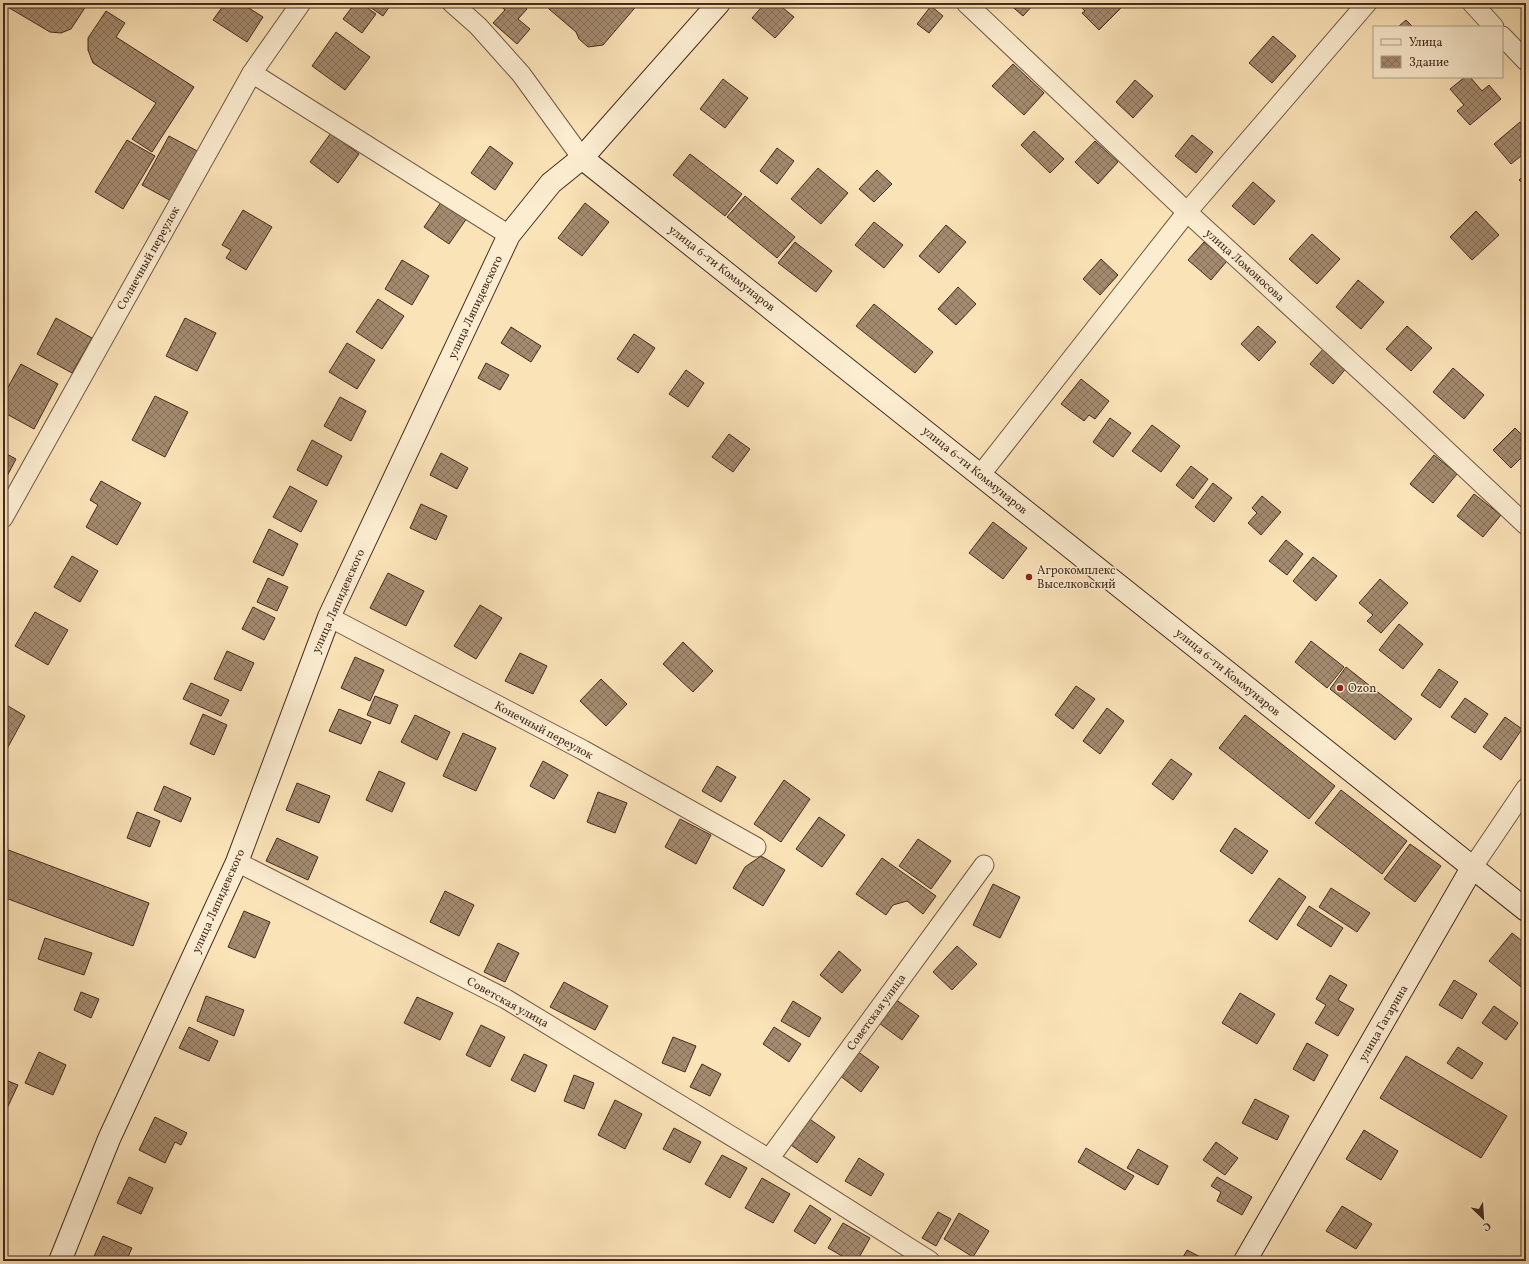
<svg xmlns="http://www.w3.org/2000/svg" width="1529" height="1264" viewBox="0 0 1529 1264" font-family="Vollkorn,serif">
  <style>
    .building { fill: url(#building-cross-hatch); stroke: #462b1f }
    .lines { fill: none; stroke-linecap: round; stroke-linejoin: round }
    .street-casing { stroke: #735945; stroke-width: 21 }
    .secondary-casing { stroke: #462b1f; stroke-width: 24 }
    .street { stroke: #fcedd1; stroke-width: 19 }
    .secondary { stroke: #fcedd1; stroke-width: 22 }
    .poi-dot { fill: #8f2418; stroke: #fcedd1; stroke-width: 1.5 }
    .labels { text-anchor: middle; stroke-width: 3; stroke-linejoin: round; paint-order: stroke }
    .street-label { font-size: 12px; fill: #462b1f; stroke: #fcedd1 }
    .poi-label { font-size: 12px; fill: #462b1f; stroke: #fcedd1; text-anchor: start }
  </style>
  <defs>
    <pattern id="building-cross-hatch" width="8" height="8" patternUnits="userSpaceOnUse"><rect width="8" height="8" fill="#a48b6f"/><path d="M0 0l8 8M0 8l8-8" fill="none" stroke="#87725b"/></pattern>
  </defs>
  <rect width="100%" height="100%" fill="#fbe3b8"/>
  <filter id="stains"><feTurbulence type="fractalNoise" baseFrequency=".005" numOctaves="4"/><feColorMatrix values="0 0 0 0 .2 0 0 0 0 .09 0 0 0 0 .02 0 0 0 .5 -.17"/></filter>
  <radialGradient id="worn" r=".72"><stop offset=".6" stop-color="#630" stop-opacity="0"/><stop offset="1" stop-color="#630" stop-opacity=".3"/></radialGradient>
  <g class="building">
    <polygon points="3,3 88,3 71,29 61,33 50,32 6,6 3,11"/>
    <polygon points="225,3 241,3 263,17 247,42 213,20"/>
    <polygon points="355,3 361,3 376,14 362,33 343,19"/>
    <polygon points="364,3 392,3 383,16"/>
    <polygon points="497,3 520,3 527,9 518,19 530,29 517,44 493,23 505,10"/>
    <polygon points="548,3 639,3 603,45 588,47 579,39 576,32 549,9"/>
    <polygon points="765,3 777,3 794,17 775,38 752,18"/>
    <polygon points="1008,3 1035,3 1023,16"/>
    <polygon points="1077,3 1126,3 1099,30 1082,13 1085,11"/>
    <polygon points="931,6 943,16 929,33 917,24"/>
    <polygon points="106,11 125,23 116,37 194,87 152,152 132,139 156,103 93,63 88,50 88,38"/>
    <polygon points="1406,20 1413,27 1398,27"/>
    <polygon points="336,32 370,57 345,90 312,66"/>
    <polygon points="1273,36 1296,56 1272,83 1249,63"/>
    <polygon points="1013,64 1044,93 1024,115 992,86"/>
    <polygon points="1465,77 1470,77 1482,91 1489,85 1501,99 1470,125 1457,111 1464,105 1450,89"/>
    <polygon points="723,79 748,98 725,128 700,109"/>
    <polygon points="1135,80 1153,96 1133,118 1116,102"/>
    <polygon points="1520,122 1526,130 1526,152 1511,164 1494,144"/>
    <polygon points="1034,131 1064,159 1050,173 1021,145"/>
    <polygon points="331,133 359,154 338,183 310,162"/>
    <polygon points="1192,135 1213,152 1196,173 1175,156"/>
    <polygon points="169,136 203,154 175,203 142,185"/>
    <polygon points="127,140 155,156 123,209 95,192"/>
    <polygon points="1095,141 1118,162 1098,184 1075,162"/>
    <polygon points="490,146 513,163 495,190 471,173"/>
    <polygon points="777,148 794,161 777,184 760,171"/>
    <polygon points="690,154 742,194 725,216 673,175"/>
    <polygon points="818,168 848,193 821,224 791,199"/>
    <polygon points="877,170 892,184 874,202 859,189"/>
    <polygon points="1526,174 1526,187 1519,180"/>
    <polygon points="1253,182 1275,201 1254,225 1232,206"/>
    <polygon points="745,196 795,237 777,258 727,217"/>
    <polygon points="442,201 467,218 449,244 424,227"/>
    <polygon points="585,203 609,222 582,256 558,238"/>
    <polygon points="243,210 272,227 246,270 226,258 231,250 222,245"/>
    <polygon points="1476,211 1499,235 1472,260 1450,237"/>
    <polygon points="874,222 903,245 884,268 855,245"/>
    <polygon points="946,225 966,242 939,273 919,256"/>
    <polygon points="1312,234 1340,259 1317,284 1289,259"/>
    <polygon points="795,242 832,271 816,292 778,263"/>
    <polygon points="1204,242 1227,261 1211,280 1188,260"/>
    <polygon points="1101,259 1118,275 1100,295 1083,279"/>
    <polygon points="402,260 429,276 412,305 385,289"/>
    <polygon points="1358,280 1384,302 1361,329 1336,307"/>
    <polygon points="958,287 976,304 956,325 938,309"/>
    <polygon points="378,299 404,316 382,349 356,332"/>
    <polygon points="874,304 933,352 915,373 856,326"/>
    <polygon points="56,318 92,338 72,373 37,354"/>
    <polygon points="185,318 216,333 197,371 166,356"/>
    <polygon points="1258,326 1276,342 1259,361 1241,344"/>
    <polygon points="1407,326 1432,348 1411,371 1386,349"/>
    <polygon points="511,327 541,346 531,362 501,343"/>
    <polygon points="634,334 655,348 638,373 617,359"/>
    <polygon points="347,343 375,360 357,389 329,372"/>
    <polygon points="1325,347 1348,366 1333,384 1310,364"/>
    <polygon points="486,363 509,375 500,390 478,378"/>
    <polygon points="21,364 58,384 34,429 3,412 3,396"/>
    <polygon points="1453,368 1484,395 1464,419 1433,392"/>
    <polygon points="686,370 704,383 688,407 669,394"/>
    <polygon points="1081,379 1109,401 1095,419 1089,415 1084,421 1061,404"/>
    <polygon points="155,396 188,412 165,457 132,440"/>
    <polygon points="340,397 366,411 351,441 324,426"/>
    <polygon points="1110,418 1131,433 1113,457 1093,442"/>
    <polygon points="1152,425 1180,446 1161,472 1132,451"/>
    <polygon points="1515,428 1526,439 1526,453 1511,468 1493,450"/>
    <polygon points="729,434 750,449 733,472 712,457"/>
    <polygon points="312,440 342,456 327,486 297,470"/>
    <polygon points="3,452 16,459 3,484"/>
    <polygon points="441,453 468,468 457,489 430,475"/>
    <polygon points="1434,455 1457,474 1433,503 1410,484"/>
    <polygon points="1191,466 1208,479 1193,499 1176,485"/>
    <polygon points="101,481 141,503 117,545 86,527 98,505 90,500"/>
    <polygon points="1213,483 1232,498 1214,522 1195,507"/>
    <polygon points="290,486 317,501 301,532 273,517"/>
    <polygon points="1474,494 1501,515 1483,537 1457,516"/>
    <polygon points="1262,496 1281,512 1261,535 1248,523 1257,513 1252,508"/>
    <polygon points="421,504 447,516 436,540 410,528"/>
    <polygon points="993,522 1027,548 1003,579 969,553"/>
    <polygon points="269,529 298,544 283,576 253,562"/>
    <polygon points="1286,540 1303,554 1287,575 1269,561"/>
    <polygon points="72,556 98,571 80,602 54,587"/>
    <polygon points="1313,557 1337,576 1316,601 1293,581"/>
    <polygon points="388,573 424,591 406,626 370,608"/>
    <polygon points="268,578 288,587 277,611 257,602"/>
    <polygon points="1380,579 1408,603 1381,633 1367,621 1373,615 1359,603"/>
    <polygon points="480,605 502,618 476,659 454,646"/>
    <polygon points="253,607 275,618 264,640 242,629"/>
    <polygon points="35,612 68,630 48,665 15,646"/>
    <polygon points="1399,624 1423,644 1403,669 1379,650"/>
    <polygon points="1311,641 1344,667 1327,688 1295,662"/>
    <polygon points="683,642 713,671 693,692 663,664"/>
    <polygon points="227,651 254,663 241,691 214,679"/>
    <polygon points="520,653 547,666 533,694 505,681"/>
    <polygon points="355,657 384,670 370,701 341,688"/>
    <polygon points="1346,667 1412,719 1395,740 1330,689"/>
    <polygon points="1439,669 1458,682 1440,708 1421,695"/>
    <polygon points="601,679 627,704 606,726 580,701"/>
    <polygon points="191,683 229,700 221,716 183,699"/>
    <polygon points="1076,686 1095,699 1073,729 1055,715"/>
    <polygon points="375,696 398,705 390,724 367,715"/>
    <polygon points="1465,698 1488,714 1475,733 1451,717"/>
    <polygon points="3,703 25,716 3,756"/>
    <polygon points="1107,708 1124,721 1100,754 1083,741"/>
    <polygon points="339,709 371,722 361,744 329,731"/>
    <polygon points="203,714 227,725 214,755 190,744"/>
    <polygon points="415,715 450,732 437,760 401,742"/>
    <polygon points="1245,715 1335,786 1309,819 1219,748"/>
    <polygon points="1505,717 1522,729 1501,760 1483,747"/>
    <polygon points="463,733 496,748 476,791 443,776"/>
    <polygon points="1171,759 1192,774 1173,800 1152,784"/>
    <polygon points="543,761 568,775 554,799 530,786"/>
    <polygon points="717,766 736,777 721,802 702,791"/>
    <polygon points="379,771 405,783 392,812 366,800"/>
    <polygon points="784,780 810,799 781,842 754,824"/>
    <polygon points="297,783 330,796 319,823 286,810"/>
    <polygon points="164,786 191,798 181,822 154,810"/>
    <polygon points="1341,790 1407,841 1382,874 1315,823"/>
    <polygon points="598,792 627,803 615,833 587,822"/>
    <polygon points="137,812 160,821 150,847 127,838"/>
    <polygon points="819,817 845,835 822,867 796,849"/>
    <polygon points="680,819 711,835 696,864 665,847"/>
    <polygon points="1235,828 1268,851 1252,874 1220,851"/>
    <polygon points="277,838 318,857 308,880 266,861"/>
    <polygon points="918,839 951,861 931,889 899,866"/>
    <polygon points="1410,844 1441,866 1415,902 1384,879"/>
    <polygon points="3,848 149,903 133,946 3,897"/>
    <polygon points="761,856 785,870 763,906 733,888 745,867"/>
    <polygon points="882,858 936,896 923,914 907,901 893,905 886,915 856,894"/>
    <polygon points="1279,878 1306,897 1277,940 1249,921"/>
    <polygon points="993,884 1020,897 1000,938 973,925"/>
    <polygon points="1331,888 1370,913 1357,932 1319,907"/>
    <polygon points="445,891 474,905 459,936 430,922"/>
    <polygon points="1309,906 1343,928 1331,947 1297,925"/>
    <polygon points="244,911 270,922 255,958 228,947"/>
    <polygon points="1512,933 1526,944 1526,991 1489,961"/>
    <polygon points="45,938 92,953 84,975 38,959"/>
    <polygon points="498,943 519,953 505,982 484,972"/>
    <polygon points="957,946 977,964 952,990 933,972"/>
    <polygon points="839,951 861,970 842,993 820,975"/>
    <polygon points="1330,975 1347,985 1338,1000 1354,1009 1338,1036 1315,1023 1326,1005 1316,999"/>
    <polygon points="1454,980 1477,994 1462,1019 1439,1005"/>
    <polygon points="564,982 608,1006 595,1030 550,1007"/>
    <polygon points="81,992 99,999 91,1018 74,1010"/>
    <polygon points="1240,993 1275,1014 1257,1044 1222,1023"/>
    <polygon points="206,996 244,1010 234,1036 197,1021"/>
    <polygon points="417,997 453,1013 440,1040 404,1023"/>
    <polygon points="895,999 919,1016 902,1040 879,1023"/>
    <polygon points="793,1001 821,1018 809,1037 781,1021"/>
    <polygon points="1494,1006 1518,1023 1506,1040 1482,1023"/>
    <polygon points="481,1025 505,1037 490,1067 466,1055"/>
    <polygon points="189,1027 218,1041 209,1061 179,1048"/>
    <polygon points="774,1027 801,1044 789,1062 763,1044"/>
    <polygon points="673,1037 696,1046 685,1072 662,1063"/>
    <polygon points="1307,1043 1328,1055 1314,1081 1293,1069"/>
    <polygon points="1458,1047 1483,1063 1472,1079 1447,1063"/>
    <polygon points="857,1051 879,1067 861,1092 839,1075"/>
    <polygon points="39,1052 66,1065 53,1095 25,1083"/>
    <polygon points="524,1054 547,1065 535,1092 511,1080"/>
    <polygon points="1406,1056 1507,1116 1481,1158 1380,1098"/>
    <polygon points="702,1064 721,1074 710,1096 690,1087"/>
    <polygon points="574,1075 594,1083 584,1109 564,1101"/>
    <polygon points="3,1079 18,1085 3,1117"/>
    <polygon points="1255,1099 1289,1116 1277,1140 1242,1123"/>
    <polygon points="615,1100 642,1114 625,1149 598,1135"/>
    <polygon points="804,1115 835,1137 817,1163 785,1141"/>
    <polygon points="155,1117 187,1133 181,1145 175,1142 165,1163 139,1150"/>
    <polygon points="674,1128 701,1142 690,1163 663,1149"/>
    <polygon points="1364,1130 1398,1151 1381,1180 1346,1159"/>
    <polygon points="1216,1142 1238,1158 1225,1175 1203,1160"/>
    <polygon points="1086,1148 1134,1176 1125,1190 1078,1162"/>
    <polygon points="1138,1149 1168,1166 1158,1185 1127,1168"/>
    <polygon points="722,1155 747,1168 730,1198 705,1184"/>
    <polygon points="859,1158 884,1174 871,1196 845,1181"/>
    <polygon points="129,1177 153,1188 141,1214 117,1203"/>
    <polygon points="1217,1177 1252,1197 1242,1215 1217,1201 1221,1192 1211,1186"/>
    <polygon points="762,1178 790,1194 773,1223 745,1208"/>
    <polygon points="810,1205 831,1219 815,1244 794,1231"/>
    <polygon points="1342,1206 1372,1224 1356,1249 1326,1231"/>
    <polygon points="938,1212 951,1219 936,1246 922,1238"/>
    <polygon points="959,1213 989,1231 973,1257 944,1239"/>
    <polygon points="843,1223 870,1238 857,1261 851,1261 828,1248"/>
    <polygon points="103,1236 132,1248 126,1261 92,1261"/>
    <polygon points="1187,1250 1208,1261 1181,1261"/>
  </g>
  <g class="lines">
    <defs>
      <g id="street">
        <polyline points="452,3 478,26 521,74 582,158"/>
        <polyline points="966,3 1187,212 1400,407 1526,525"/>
        <polyline points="1472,3 1494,27"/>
        <polyline points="1502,36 1526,61"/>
        <polyline points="252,73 509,235"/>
        <polyline points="981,474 1187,212 1367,3"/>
        <polyline points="3,518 252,73 301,3"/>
        <polyline points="329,617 583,750 756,847"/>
        <polyline points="237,862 506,999 769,1159 930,1261"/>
        <polyline points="1472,868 1526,788"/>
        <polyline points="769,1159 984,865"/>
      </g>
      <g id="secondary">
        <polyline points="582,158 1526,910"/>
        <polyline points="60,1261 109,1139 237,862 329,617 509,235 551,183 582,158 719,3"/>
        <polyline points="1245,1261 1472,868"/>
      </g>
    </defs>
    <use href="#street" class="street-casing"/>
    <use href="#secondary" class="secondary-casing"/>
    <use href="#street" class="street"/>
    <use href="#secondary" class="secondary"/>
  </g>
  <g class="poi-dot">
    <circle cx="1029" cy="577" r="4"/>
    <circle cx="1340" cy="688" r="4"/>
  </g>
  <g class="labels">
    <g class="street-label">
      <text transform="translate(148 258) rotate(-61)" y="4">Солнечный переулок</text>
      <text transform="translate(1245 265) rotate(42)" y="4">улица Ломоносова</text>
      <text transform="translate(722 268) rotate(38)" y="4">улица 6-ти Коммунаров</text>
      <text transform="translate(475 307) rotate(-65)" y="4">улица Ляпидевского</text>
      <text transform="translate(975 470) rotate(39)" y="4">улица 6-ти Коммунаров</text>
      <text transform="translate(338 601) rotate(-66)" y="4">улица Ляпидевского</text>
      <text transform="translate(1228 672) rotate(39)" y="4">улица 6-ти Коммунаров</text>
      <text transform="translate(544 730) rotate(28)" y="4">Конечный переулок</text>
      <text transform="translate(218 901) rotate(-66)" y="4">улица Ляпидевского</text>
      <text transform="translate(508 1002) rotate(29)" y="4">Советская улица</text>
      <text transform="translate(876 1012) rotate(-54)" y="4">Советская улица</text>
      <text transform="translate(1383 1023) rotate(-60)" y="4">улица Гагарина</text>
    </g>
    <g class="poi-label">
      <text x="1037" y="574">Агрокомплекс<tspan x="1037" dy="14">Выселковский</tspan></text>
      <text x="1348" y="692">Ozon</text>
    </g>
  </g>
  <rect width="1529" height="1264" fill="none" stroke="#fbe3b8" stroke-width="16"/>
  <rect x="4" y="4" width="1521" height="1256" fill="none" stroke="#462b1f" stroke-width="2"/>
  <rect x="8" y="8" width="1513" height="1248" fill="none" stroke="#462b1f"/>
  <rect x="1373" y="26" width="130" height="52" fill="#fcedd1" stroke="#b39f8a"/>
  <rect x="1381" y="39" width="20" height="6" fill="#fcedd1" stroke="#b39f8a"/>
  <text x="1409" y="46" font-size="12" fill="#462b1f">Улица</text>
  <rect x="1381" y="56" width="20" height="12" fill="url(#building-cross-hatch)" stroke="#b39f8a"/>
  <text x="1409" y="66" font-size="12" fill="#462b1f">Здание</text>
  <g transform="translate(1483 1218) rotate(155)" stroke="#fcedd1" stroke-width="3" paint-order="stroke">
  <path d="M0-3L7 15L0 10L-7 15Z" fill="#462b1f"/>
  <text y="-6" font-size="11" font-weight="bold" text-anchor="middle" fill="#462b1f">С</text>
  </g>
  <rect width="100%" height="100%" filter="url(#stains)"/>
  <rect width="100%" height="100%" fill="url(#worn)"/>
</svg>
